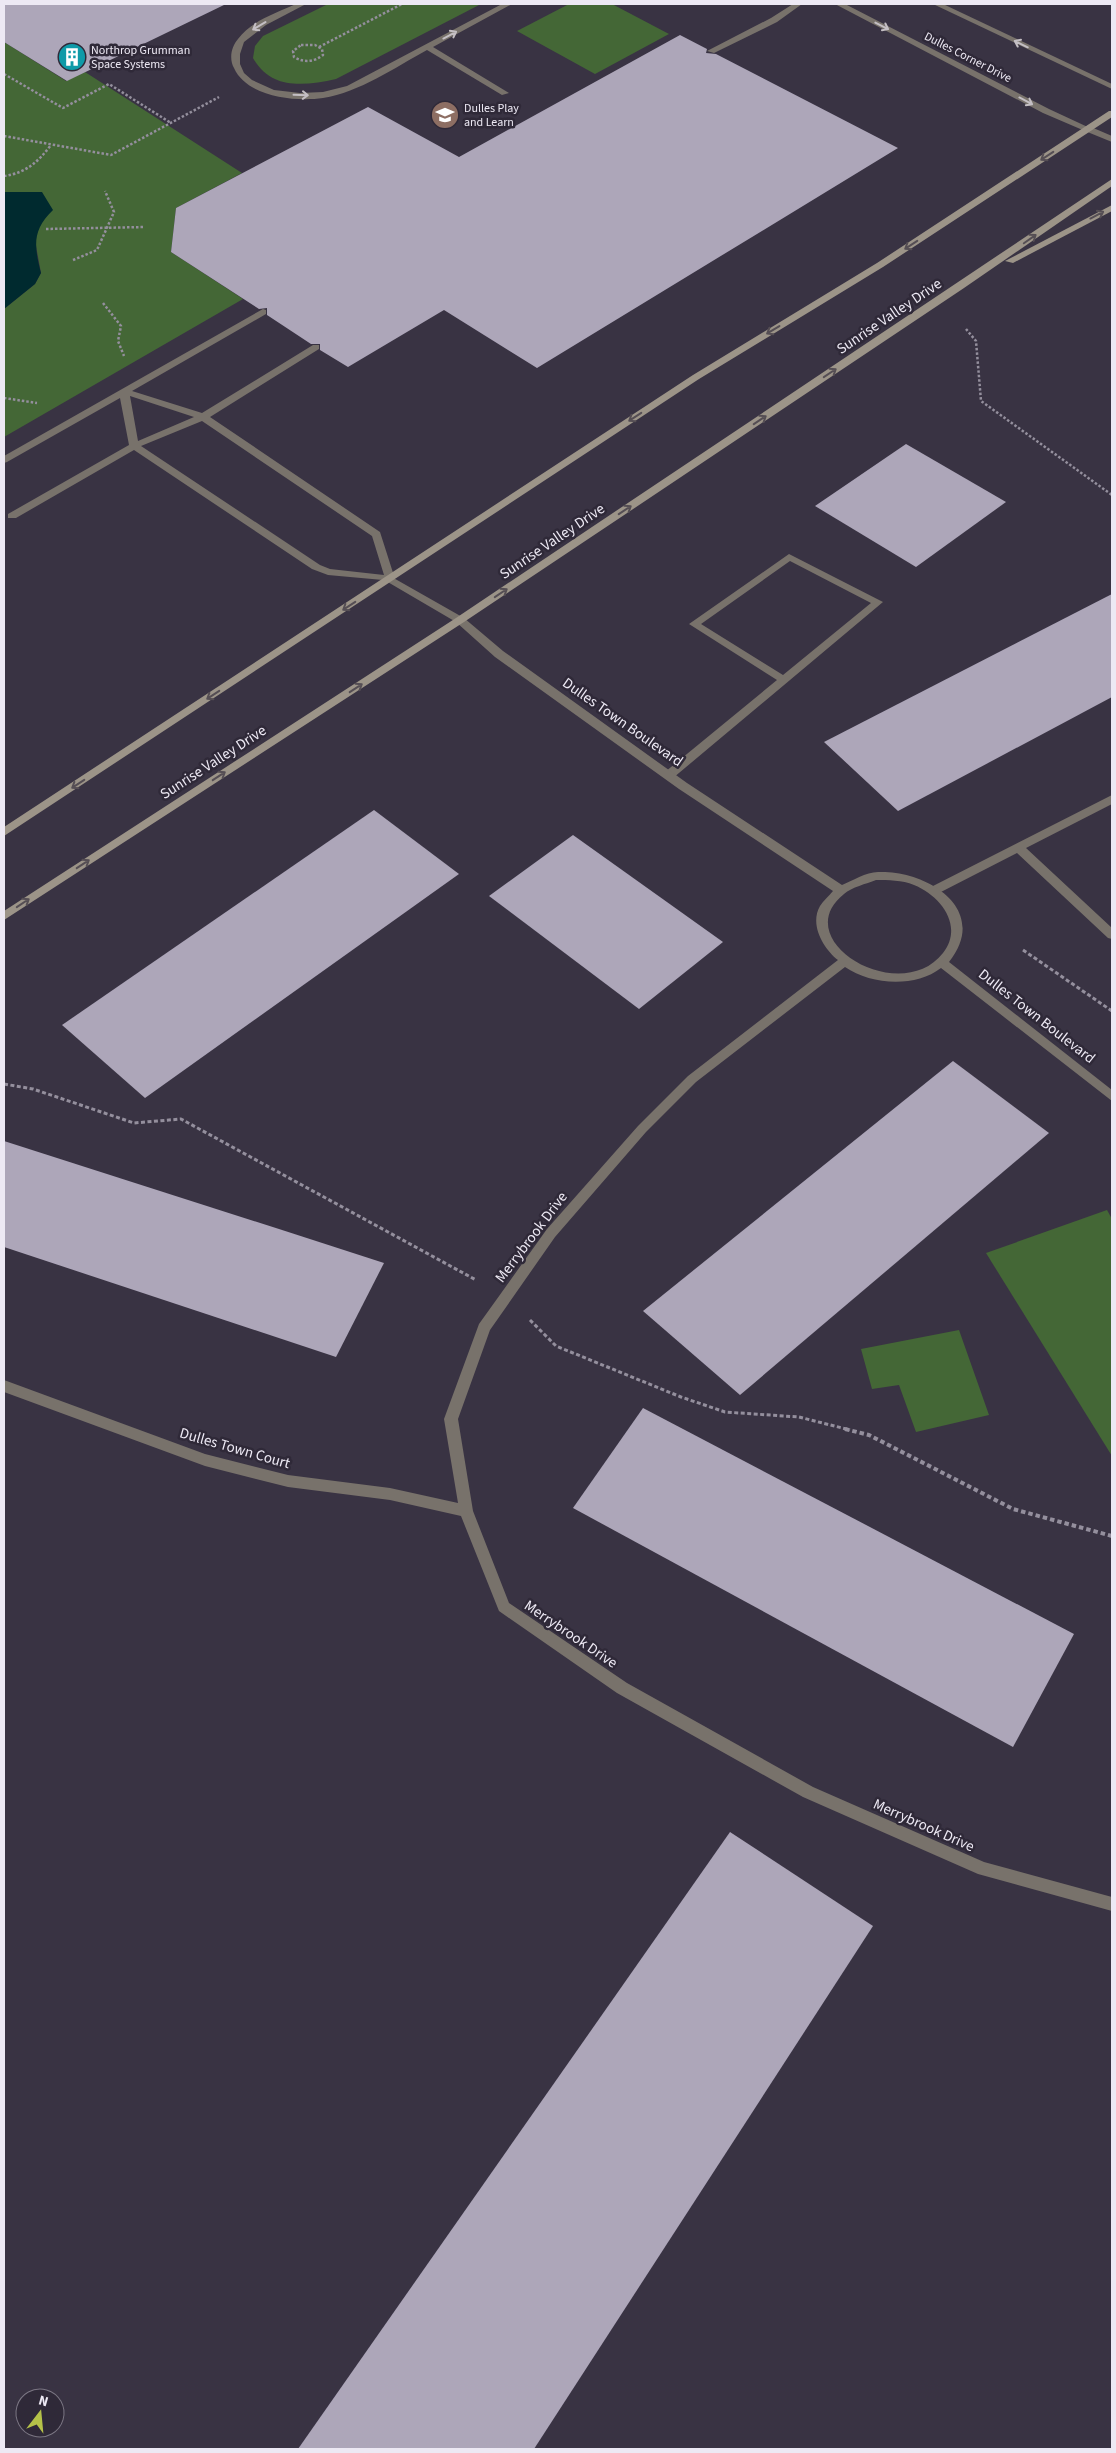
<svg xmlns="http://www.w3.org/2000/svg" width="1116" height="2453" viewBox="0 0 1116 2453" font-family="'Source Sans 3',sans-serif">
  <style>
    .green { fill: #446736 }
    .water { fill: #002a2f }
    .building { fill: #ada6b9 }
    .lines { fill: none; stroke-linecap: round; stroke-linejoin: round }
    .path-far2 { stroke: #948f9d; stroke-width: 2.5; stroke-dasharray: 2.5 2; stroke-linecap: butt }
    .path-far1 { stroke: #948f9d; stroke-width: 3; stroke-dasharray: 4 2.5; stroke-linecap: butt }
    .path { stroke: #948f9d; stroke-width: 4; stroke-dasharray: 4.5 3; stroke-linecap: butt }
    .service { fill: #78726b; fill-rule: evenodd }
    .minor { fill: #78726b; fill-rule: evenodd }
    .tertiary { fill: #78726b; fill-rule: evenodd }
    .secondary { fill: #9c9488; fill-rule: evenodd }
    .oneway { stroke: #c4bfc4 }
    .oneway2 { stroke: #554e54 }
    .labels { text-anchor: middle; stroke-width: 5; stroke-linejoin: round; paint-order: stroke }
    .far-poi-label { font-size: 12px; fill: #ede9f4; stroke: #2f2938; text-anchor: start }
    .far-street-label { font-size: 12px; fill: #ede9f4; stroke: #2f2938 }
    .street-label { font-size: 15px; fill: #ede9f4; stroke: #2f2938 }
  </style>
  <rect width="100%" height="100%" fill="#393343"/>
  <g class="green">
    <path d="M328,4H481L336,79C304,86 271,90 253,58L255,46L263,36Z"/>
    <polygon points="569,4 612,4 669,34 595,74 517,31"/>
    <polygon points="4,42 66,81 85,72 242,173 176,208 171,252 243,299 4,437 4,309 35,284 41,273 36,246 36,233 42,221 42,192 4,192"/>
    <polygon points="1107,1210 1112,1219 1112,1456 986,1253"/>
    <polygon points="959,1330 989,1415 916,1432 899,1385 872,1389 861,1349"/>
  </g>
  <path class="water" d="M4,192H42L53,210C32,230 34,246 41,273L35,284L4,309Z"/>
  <g class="building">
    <polygon points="4,4 226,4 67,81 4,42"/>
    <polygon points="680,35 707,49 706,53 716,54 898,148 537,368 444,310 348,367 320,350 320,344 311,344 267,315 267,308 259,309 171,252 176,208 368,107 459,157"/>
    <polygon points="906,444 1006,502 916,567 815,506"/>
    <polygon points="1112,594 1112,697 898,811 824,742"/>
    <polygon points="374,810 459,874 145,1098 62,1025"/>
    <polygon points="573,835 723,942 639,1009 489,896"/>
    <polygon points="953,1061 1049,1133 740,1395 643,1311"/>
    <polygon points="4,1141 279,1229 384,1263 336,1357 4,1247"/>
    <polygon points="643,1408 1074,1634 1013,1747 573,1508"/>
    <polygon points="730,1832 873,1926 534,2449 298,2449"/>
  </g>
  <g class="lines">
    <g class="path-far2">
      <path d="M301,45H315L322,49L323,55C314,62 304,63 294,57L293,51Z"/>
      <polyline points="319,47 402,4"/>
      <polyline points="4,74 63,108 109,84 171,123"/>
      <polyline points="4,136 111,155 219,97"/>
      <path d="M4,176C26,173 38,162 51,145"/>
      <polyline points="46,229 145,227"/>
      <polyline points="73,260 97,250 114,212 105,191"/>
      <polyline points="103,303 121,326 118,341 124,356"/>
      <polyline points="966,329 976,341 981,401 1112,495"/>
      <polyline points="4,398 37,403"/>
    </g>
    <g class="path-far1">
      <polyline points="1023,950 1112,1011"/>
      <polyline points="4,1084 33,1089 134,1123 181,1119 476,1280"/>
      <polyline points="530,1320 556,1346 681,1397 725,1412 799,1417 850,1430"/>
    </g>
    <polyline class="path" points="845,1429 869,1435 1013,1509 1112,1536"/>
    <g class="service">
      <path d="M296,4H306L266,25L244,42L240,54V64L244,73L252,80L274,90L300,93L323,92L347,86L502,4H512L433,47L509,93L502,95L427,50C394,68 360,92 323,98C295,102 247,97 234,68C229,59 231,47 238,39C251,21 276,13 296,4Z"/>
      <polygon points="793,4 802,4 777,22 714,53 707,51 771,18"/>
      <path d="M263,309L266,310V314L132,391L202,413L313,345H319V349L210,417L380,532L395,579L394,581L328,575L312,569L134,450L16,518H8V514L129,445L120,398L7,462L4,463V456ZM130,396L194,417L138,441ZM202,421L372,536L384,575L330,569L320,565L141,446Z"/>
      <path d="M789,554L883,602L673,778H665L664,775L665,772L777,680L689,624ZM790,561L871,603L783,675L701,624Z"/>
      <polygon points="1112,795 1112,804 1026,848 1112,928 1112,939 1108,938 1017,853 939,893 935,894 929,890 931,887"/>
    </g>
    <g class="minor">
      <polygon points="835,4 845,4 1049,109 1092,129 1085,131 1043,113"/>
      <polygon points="933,4 943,4 1112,84 1112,89"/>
      <path d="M390,576L464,618L503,651L687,783L842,885C852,881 866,872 878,872C927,870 991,909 949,962L1112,1090V1101L941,968C915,988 871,985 845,967L696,1082L646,1132L555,1237L490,1330L458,1419L473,1511L509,1603L627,1683L813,1787L984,1862L1112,1897V1911L978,1874L803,1797L617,1693L499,1611L461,1516L390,1500L288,1487L205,1466L4,1392V1380L205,1454L288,1475L390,1488L458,1503L444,1419L479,1324L547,1229L638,1126L688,1076L838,960C824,949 809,925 820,906C823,901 829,896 833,891L679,789L495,657L456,622L386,581L385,579ZM876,880C888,880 902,880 914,885C941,896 964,926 943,953C900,1008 786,940 844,894C852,887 866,884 876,880Z"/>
    </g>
    <polygon class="tertiary" points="1085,127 1091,127 1112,136 1112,142 1085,131"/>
    <g class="secondary">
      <polygon points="1109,111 1112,111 1112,117 883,267 699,379 4,836 4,827 693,375 877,263"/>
      <polygon points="1112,179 1112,186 964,288 464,622 4,920 4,911 456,618"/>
      <polygon points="1112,205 1112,211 1013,263 1005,261"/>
    </g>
  </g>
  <defs><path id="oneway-shaft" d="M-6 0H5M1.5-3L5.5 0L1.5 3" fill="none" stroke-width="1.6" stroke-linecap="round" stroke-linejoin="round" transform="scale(1.25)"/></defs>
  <g class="oneway">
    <use href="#oneway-shaft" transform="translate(259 26) rotate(149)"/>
    <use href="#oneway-shaft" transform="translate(882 26) rotate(27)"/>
    <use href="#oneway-shaft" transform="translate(450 35) rotate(-28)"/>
    <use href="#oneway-shaft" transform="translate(1021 44) rotate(-154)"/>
    <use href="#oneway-shaft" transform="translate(301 95) rotate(2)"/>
    <use href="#oneway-shaft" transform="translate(1026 101) rotate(28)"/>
  </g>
  <g class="oneway2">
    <use href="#oneway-shaft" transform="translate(1047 156) rotate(147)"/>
    <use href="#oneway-shaft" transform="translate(1097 215) rotate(-28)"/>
    <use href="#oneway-shaft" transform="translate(1030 239) rotate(-35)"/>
    <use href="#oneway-shaft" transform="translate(911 245) rotate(147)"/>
    <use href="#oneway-shaft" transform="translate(773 330) rotate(149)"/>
    <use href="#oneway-shaft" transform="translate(830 373) rotate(-34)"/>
    <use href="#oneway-shaft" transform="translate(635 417) rotate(147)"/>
    <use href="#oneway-shaft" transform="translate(760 420) rotate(-34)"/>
    <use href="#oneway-shaft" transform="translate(625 510) rotate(-34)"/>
    <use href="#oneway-shaft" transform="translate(501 593) rotate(-34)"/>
    <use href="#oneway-shaft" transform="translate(349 606) rotate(147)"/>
    <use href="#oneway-shaft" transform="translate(356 688) rotate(-33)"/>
    <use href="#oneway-shaft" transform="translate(213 695) rotate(147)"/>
    <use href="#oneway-shaft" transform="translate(219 776) rotate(-33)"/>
    <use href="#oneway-shaft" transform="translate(78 784) rotate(147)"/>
    <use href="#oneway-shaft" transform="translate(83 864) rotate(-33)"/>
    <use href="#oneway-shaft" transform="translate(23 903) rotate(-34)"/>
  </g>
  <defs>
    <symbol id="building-disc" viewBox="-11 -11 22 22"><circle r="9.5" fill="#0f9aa8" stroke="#2f2938"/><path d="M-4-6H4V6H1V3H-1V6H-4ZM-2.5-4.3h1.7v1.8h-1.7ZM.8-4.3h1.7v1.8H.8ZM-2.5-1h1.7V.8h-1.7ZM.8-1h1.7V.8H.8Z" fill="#fff"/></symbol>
    <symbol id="school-disc" viewBox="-11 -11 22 22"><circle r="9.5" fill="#8d6e63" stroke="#2f2938"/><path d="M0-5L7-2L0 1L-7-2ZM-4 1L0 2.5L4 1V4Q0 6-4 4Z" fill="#fff"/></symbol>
  </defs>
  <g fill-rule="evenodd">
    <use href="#building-disc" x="56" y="41" width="32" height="32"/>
    <use href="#school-disc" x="429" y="99" width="32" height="32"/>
  </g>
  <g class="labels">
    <g class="far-poi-label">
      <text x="91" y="54">Northrop Grumman<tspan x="91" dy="14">Space Systems</tspan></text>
      <text x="464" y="112">Dulles Play<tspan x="464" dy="14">and Learn</tspan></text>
    </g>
    <g class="far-street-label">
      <text transform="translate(968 57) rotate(27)" y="4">Dulles Corner Drive</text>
    </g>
    <g class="street-label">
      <text transform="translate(889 316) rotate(-34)" y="5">Sunrise Valley Drive</text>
      <text transform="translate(552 541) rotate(-34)" y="5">Sunrise Valley Drive</text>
      <text transform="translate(623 722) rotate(35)" y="5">Dulles Town Boulevard</text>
      <text transform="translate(213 762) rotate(-33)" y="5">Sunrise Valley Drive</text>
      <text transform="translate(1037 1016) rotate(38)" y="5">Dulles Town Boulevard</text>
      <text transform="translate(531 1237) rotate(-53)" y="5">Merrybrook Drive</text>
      <text transform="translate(235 1448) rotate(16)" y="5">Dulles Town Court</text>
      <text transform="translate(571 1634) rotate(34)" y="5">Merrybrook Drive</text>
      <text transform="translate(924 1825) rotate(24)" y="5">Merrybrook Drive</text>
    </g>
  </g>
  <rect width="1116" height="2453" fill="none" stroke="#ede9f4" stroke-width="10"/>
  <g transform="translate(40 2413) rotate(16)"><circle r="24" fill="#2f2938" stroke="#7b7683"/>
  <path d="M0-4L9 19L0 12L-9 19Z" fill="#b5c249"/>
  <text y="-8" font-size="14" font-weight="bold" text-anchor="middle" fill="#ede9f4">N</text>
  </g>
</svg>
